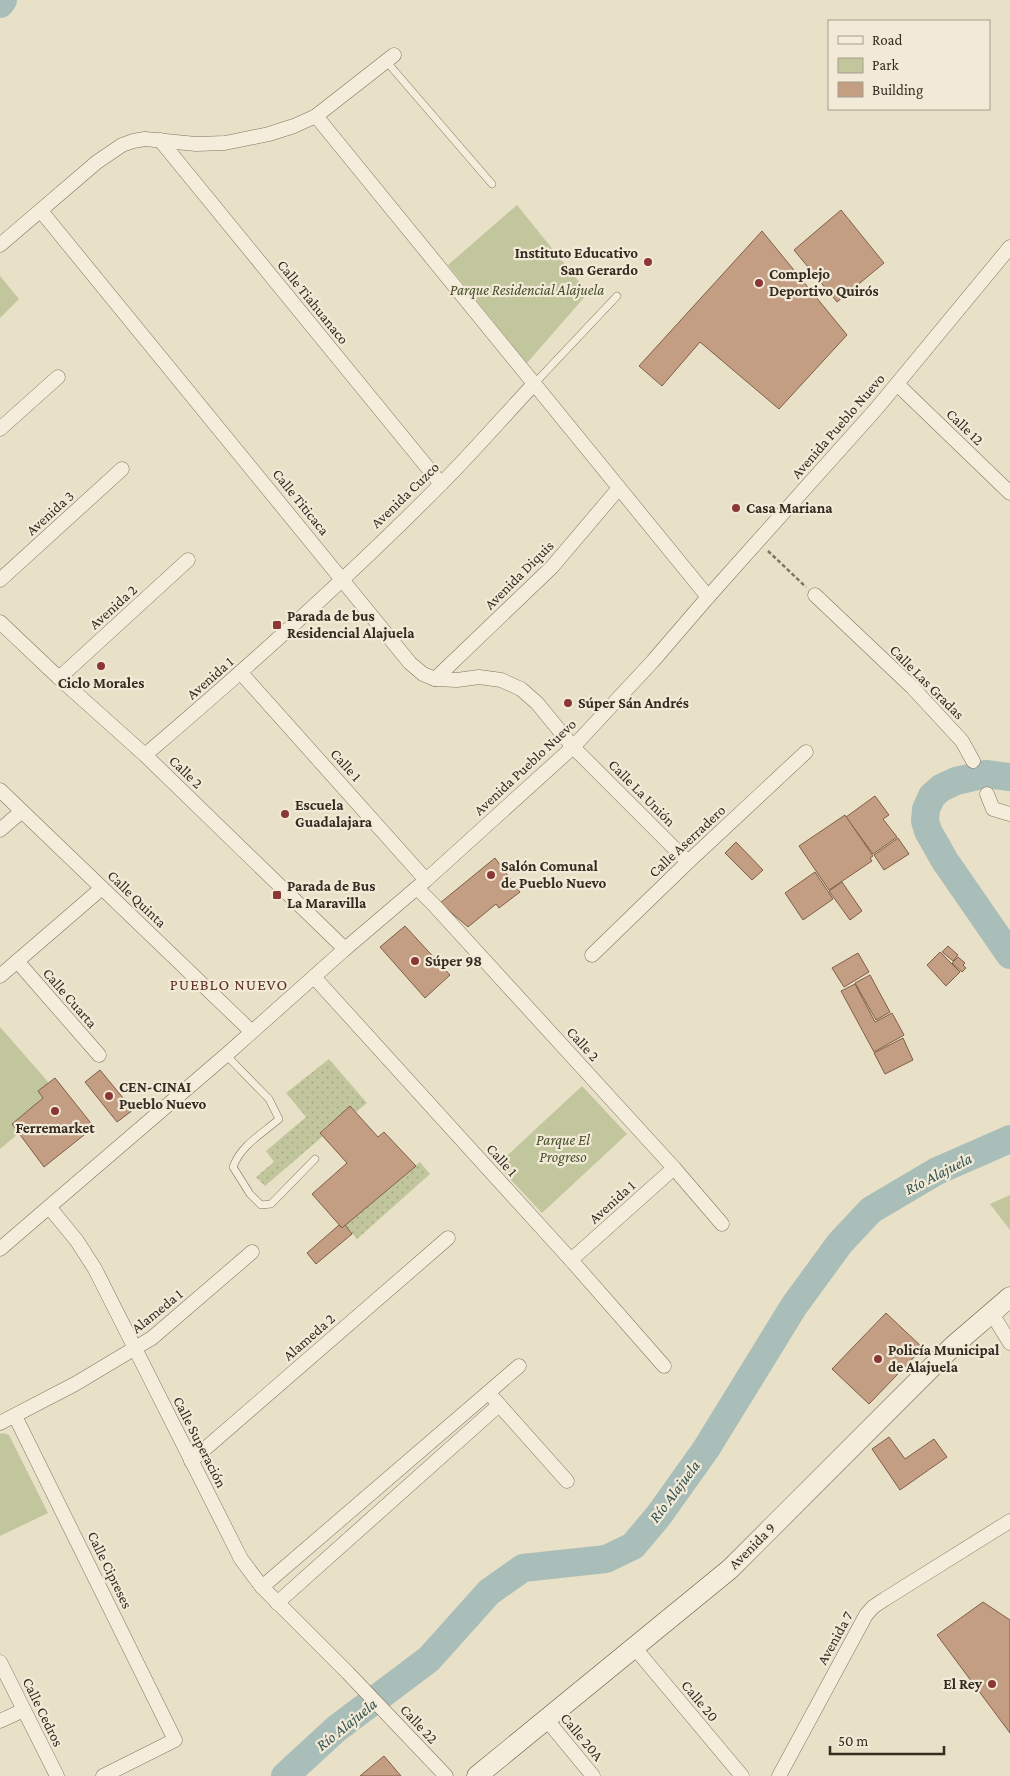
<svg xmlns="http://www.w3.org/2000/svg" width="1010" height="1776" viewBox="0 0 1010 1776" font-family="'Crimson Pro',serif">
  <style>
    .park { fill: #c1c69d }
    .garden { fill: url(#garden-dots) }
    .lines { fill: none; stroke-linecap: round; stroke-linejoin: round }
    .river { stroke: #a9beb8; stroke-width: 28 }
    .building { fill: #c39e83; stroke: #805f48 }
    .lane-casing { stroke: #83735f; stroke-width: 8 }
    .street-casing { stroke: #83735f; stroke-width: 15 }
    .secondary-casing { stroke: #655442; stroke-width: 21 }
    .path { stroke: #83735f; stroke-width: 2.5; stroke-dasharray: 4 2.5; stroke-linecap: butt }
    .lane { stroke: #f5eddb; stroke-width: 7 }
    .street { stroke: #f5eddb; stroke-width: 14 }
    .secondary { stroke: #f5eddb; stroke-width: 20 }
    .poi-dot { fill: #8b3736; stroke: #f2ead7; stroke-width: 2 }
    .labels { text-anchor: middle; stroke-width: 4.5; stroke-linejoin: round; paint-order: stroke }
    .poi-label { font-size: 15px; font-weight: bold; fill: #352b21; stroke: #f2ead7; text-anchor: start }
    .park-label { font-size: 15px; font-style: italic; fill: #464f2a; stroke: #f2ead7 }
    .street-label { font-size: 15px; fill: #352b21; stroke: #f2ead7 }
    .neighbourhood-label { font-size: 16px; letter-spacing: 1px; fill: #5d3226; stroke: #f2ead7 }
    .water-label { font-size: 16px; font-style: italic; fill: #325352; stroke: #f2ead7 }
  </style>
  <defs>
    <pattern id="garden-dots" width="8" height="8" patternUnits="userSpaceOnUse" patternTransform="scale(1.25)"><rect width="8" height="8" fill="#c1c69d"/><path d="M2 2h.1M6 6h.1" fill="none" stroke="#a6aa87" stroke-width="1.8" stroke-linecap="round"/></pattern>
  </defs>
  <rect width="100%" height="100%" fill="#e9e0c8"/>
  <g class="park">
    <polygon points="517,205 588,293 527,363 448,265"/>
    <polygon points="0,276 19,299 0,318"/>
    <polygon points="0,1027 49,1083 38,1091 43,1098 12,1124 19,1133 0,1149"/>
    <polygon points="582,1086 627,1134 542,1213 497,1165"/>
    <polygon points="1010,1195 1010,1230 990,1204"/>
    <polygon points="3,1433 9,1435 48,1513 0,1536 0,1434"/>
  </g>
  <g class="garden">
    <polygon points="329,1059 367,1103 356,1112 350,1106 320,1132 323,1136 265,1186 256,1177 274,1162 266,1151 306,1117 286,1093"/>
    <polygon points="420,1162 430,1174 357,1239 345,1225"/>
  </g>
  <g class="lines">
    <g class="river">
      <polyline points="0,4 3,0"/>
      <polyline points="1010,777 986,774 956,781 941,788 932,796 926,809 925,821 928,831 945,861 1010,955"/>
      <polyline points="285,1776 336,1729 429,1659 489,1592 523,1568 606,1559 633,1546 659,1515 706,1449 794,1306 840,1243 871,1210 937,1171 1010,1139"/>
    </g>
  </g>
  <g class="building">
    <polygon points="841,210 884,263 837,302 794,250"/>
    <polygon points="762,231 847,335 779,409 700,342 662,386 639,366"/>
    <polygon points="875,796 889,815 883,819 897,837 873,854 846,817"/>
    <polygon points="845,815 873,856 870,858 872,861 829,890 799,846"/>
    <polygon points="898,838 909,854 884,870 874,855"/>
    <polygon points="736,842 763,870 752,880 725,853"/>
    <polygon points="495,858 520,892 499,908 496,904 468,927 440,903"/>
    <polygon points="815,872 833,899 803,920 785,893"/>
    <polygon points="842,882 862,911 850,920 829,891"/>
    <polygon points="405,926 450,975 425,998 380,947"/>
    <polygon points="948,946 958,955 953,961 942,952"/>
    <polygon points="940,952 960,972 946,986 927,965"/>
    <polygon points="858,953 869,972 844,987 832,968"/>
    <polygon points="958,957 965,963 963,965 966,968 962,972 952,963"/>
    <polygon points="870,975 890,1012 876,1020 855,983"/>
    <polygon points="855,984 875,1022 892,1013 904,1035 874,1052 841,991"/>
    <polygon points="903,1038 913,1060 885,1074 874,1053"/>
    <polygon points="100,1070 133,1110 117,1122 85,1082"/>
    <polygon points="55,1078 94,1127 44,1167 12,1124 43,1098 38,1091"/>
    <polygon points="350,1106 378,1137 384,1132 416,1166 342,1228 312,1194 347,1163 320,1133"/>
    <polygon points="339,1225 342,1228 345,1225 352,1234 316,1264 307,1253"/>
    <polygon points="886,1313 923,1348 869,1404 832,1369"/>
    <polygon points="889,1437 905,1459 934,1439 947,1457 900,1490 872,1449"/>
    <polygon points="983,1602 1010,1620 1010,1733 937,1635"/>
    <polygon points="384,1756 401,1776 360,1776"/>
  </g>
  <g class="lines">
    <defs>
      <g id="lane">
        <polyline points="386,61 492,184"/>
        <polyline points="534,384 617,296"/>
        <path d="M226,1055L269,1099L279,1119C262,1134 241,1145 233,1167L250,1194L261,1205L271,1204L315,1159"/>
      </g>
      <g id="street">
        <polyline points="316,116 708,597"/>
        <polyline points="160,140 441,484"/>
        <polyline points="41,211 410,663 423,674 435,679 457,680 479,677 501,680 521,689 537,703 573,747 688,862"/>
        <polyline points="0,245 97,162 122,145 133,141 145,139 196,144 225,143 269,134 294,126 316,116 394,55"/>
        <polyline points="897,384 1010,493"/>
        <polyline points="0,429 58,377"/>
        <polyline points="0,580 122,469"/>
        <polyline points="815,595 912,687 962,741 973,761"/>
        <polyline points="0,622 59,678 145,755 345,949"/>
        <polyline points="241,673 426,880"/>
        <polyline points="59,678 188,560"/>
        <polyline points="435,679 552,567 619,488"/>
        <path d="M145,755C247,668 347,579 441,484C473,452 503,417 534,384"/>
        <polyline points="0,790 252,1032"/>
        <polyline points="987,794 993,809 1010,814"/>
        <polyline points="0,830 22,811"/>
        <polyline points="417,888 434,905 674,1168 722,1224"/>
        <polyline points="592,955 688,862 806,752"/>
        <polyline points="17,961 99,1055"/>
        <polyline points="0,976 102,888"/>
        <polyline points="314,977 571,1260 664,1366"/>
        <polyline points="50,1208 77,1241 95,1269 241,1559 262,1587 348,1673 446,1776"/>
        <polyline points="0,1249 226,1055 345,949 426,880 573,747 653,661 708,597 877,408 1010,247"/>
        <polyline points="571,1260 674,1168"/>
        <polyline points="991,1312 1010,1343"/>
        <polyline points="494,1399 567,1481"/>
        <polyline points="15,1416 175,1740 103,1776"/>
        <polyline points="0,1423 75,1384 152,1338 252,1252"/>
        <polyline points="191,1461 448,1238"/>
        <polyline points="262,1587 519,1366"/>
        <polyline points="277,1603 499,1405"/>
        <polyline points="634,1647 742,1776"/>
        <polyline points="0,1662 57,1776"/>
        <polyline points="546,1719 593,1776"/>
        <polyline points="0,1721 24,1710"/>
        <polyline points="779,1776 866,1615 873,1607 885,1599 1010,1521"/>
      </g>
      <polyline id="secondary" points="477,1776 730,1569 953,1346 1010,1297"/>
    </defs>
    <use href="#lane" class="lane-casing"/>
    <use href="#street" class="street-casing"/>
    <use href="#secondary" class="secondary-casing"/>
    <polyline class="path" points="768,551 806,587"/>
    <use href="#lane" class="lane"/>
    <use href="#street" class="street"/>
    <use href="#secondary" class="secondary"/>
  </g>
  <g class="poi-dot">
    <circle cx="648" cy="262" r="5"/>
    <circle cx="759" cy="283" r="5"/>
    <circle cx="736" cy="508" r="5"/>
    <rect x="272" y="620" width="10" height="10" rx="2.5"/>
    <circle cx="101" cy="666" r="5"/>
    <circle cx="568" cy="703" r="5"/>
    <circle cx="285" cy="814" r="5"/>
    <circle cx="491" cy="875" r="5"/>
    <rect x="272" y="890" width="10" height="10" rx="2.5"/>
    <circle cx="415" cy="961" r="5"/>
    <circle cx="109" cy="1096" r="5"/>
    <circle cx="55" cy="1111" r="5"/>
    <circle cx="878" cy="1359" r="5"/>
    <circle cx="992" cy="1684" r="5"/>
  </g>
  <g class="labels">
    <g class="poi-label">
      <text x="638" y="258" text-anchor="end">Instituto Educativo<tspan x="638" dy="17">San Gerardo</tspan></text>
      <text x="769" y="279">Complejo<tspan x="769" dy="17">Deportivo Quirós</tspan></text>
      <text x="746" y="513">Casa Mariana</text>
      <text x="287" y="621">Parada de bus<tspan x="287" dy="17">Residencial Alajuela</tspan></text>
      <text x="101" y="688" text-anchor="middle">Ciclo Morales</text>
      <text x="578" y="708">Súper Sán Andrés</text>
      <text x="295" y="810">Escuela<tspan x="295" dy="17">Guadalajara</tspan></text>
      <text x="501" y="871">Salón Comunal<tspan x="501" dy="17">de Pueblo Nuevo</tspan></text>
      <text x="287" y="891">Parada de Bus<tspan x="287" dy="17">La Maravilla</tspan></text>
      <text x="425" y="966">Súper 98</text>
      <text x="119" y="1092">CEN-CINAI<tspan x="119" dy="17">Pueblo Nuevo</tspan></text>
      <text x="55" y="1133" text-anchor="middle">Ferremarket</text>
      <text x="888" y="1355">Policía Municipal<tspan x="888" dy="17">de Alajuela</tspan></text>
      <text x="982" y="1689" text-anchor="end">El Rey</text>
    </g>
    <g class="park-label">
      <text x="527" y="295">Parque Residencial Alajuela</text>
      <text x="563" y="1145">Parque El<tspan x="563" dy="17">Progreso</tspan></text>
    </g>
    <g class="street-label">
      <text transform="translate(313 302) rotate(51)" y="5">Calle Tiahuanaco</text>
      <text transform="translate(838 426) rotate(-49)" y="5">Avenida Pueblo Nuevo</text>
      <text transform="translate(965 427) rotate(44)" y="5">Calle 12</text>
      <text transform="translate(405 495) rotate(-44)" y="5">Avenida Cuzco</text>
      <text transform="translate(301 502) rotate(51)" y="5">Calle Titicaca</text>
      <text transform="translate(50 513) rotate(-42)" y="5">Avenida 3</text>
      <text transform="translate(519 575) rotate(-45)" y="5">Avenida Diquis</text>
      <text transform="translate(113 607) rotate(-42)" y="5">Avenida 2</text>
      <text transform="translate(210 678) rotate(-41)" y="5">Avenida 1</text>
      <text transform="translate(927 682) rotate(45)" y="5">Calle Las Gradas</text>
      <text transform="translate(346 765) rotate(48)" y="5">Calle 1</text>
      <text transform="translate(525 767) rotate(-43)" y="5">Avenida Pueblo Nuevo</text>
      <text transform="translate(186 772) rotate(44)" y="5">Calle 2</text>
      <text transform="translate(642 793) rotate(45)" y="5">Calle La Unión</text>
      <text transform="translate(687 841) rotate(-43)" y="5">Calle Aserradero</text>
      <text transform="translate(137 899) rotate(44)" y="5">Calle Quinta</text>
      <text transform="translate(70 998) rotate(49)" y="5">Calle Cuarta</text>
      <text transform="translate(583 1044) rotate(48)" y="5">Calle 2</text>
      <text transform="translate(502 1160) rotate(48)" y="5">Calle 1</text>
      <text transform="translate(612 1202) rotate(-42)" y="5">Avenida 1</text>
      <text transform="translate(157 1311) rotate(-39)" y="5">Alameda 1</text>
      <text transform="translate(309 1337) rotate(-41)" y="5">Alameda 2</text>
      <text transform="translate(200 1442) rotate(63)" y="5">Calle Superación</text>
      <text transform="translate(752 1546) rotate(-45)" y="5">Avenida 9</text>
      <text transform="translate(110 1570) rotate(64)" y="5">Calle Cipreses</text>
      <text transform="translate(835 1638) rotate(-61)" y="5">Avenida 7</text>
      <text transform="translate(700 1701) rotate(50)" y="5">Calle 20</text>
      <text transform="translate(43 1712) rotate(64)" y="5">Calle Cedros</text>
      <text transform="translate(419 1724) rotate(47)" y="5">Calle 22</text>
      <text transform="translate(582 1737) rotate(50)" y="5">Calle 20A</text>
    </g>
    <g class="neighbourhood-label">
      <text x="229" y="990">PUEBLO NUEVO</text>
    </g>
    <g class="water-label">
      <text transform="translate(938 1173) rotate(-27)" y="6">Río Alajuela</text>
      <text transform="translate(674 1491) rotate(-53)" y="6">Río Alajuela</text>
      <text transform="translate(346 1724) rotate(-39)" y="6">Río Alajuela</text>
    </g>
  </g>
  <rect x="828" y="20" width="162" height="90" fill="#f2ead7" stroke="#a69e8e"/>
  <rect x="838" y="36" width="25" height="8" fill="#f5eddb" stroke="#a69e8e"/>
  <text x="872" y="45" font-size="15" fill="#352b21">Road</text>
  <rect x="838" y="58" width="25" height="15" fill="#c1c69d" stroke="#a69e8e"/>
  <text x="872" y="70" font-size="15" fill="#352b21">Park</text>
  <rect x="838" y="82" width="25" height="15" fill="#c39e83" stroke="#a69e8e"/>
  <text x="872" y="95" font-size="15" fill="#352b21">Building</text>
  <path d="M830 1746v8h114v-8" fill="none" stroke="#352b21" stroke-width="2.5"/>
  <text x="838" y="1746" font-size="15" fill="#352b21" stroke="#f2ead7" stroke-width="4" paint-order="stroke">50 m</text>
</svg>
